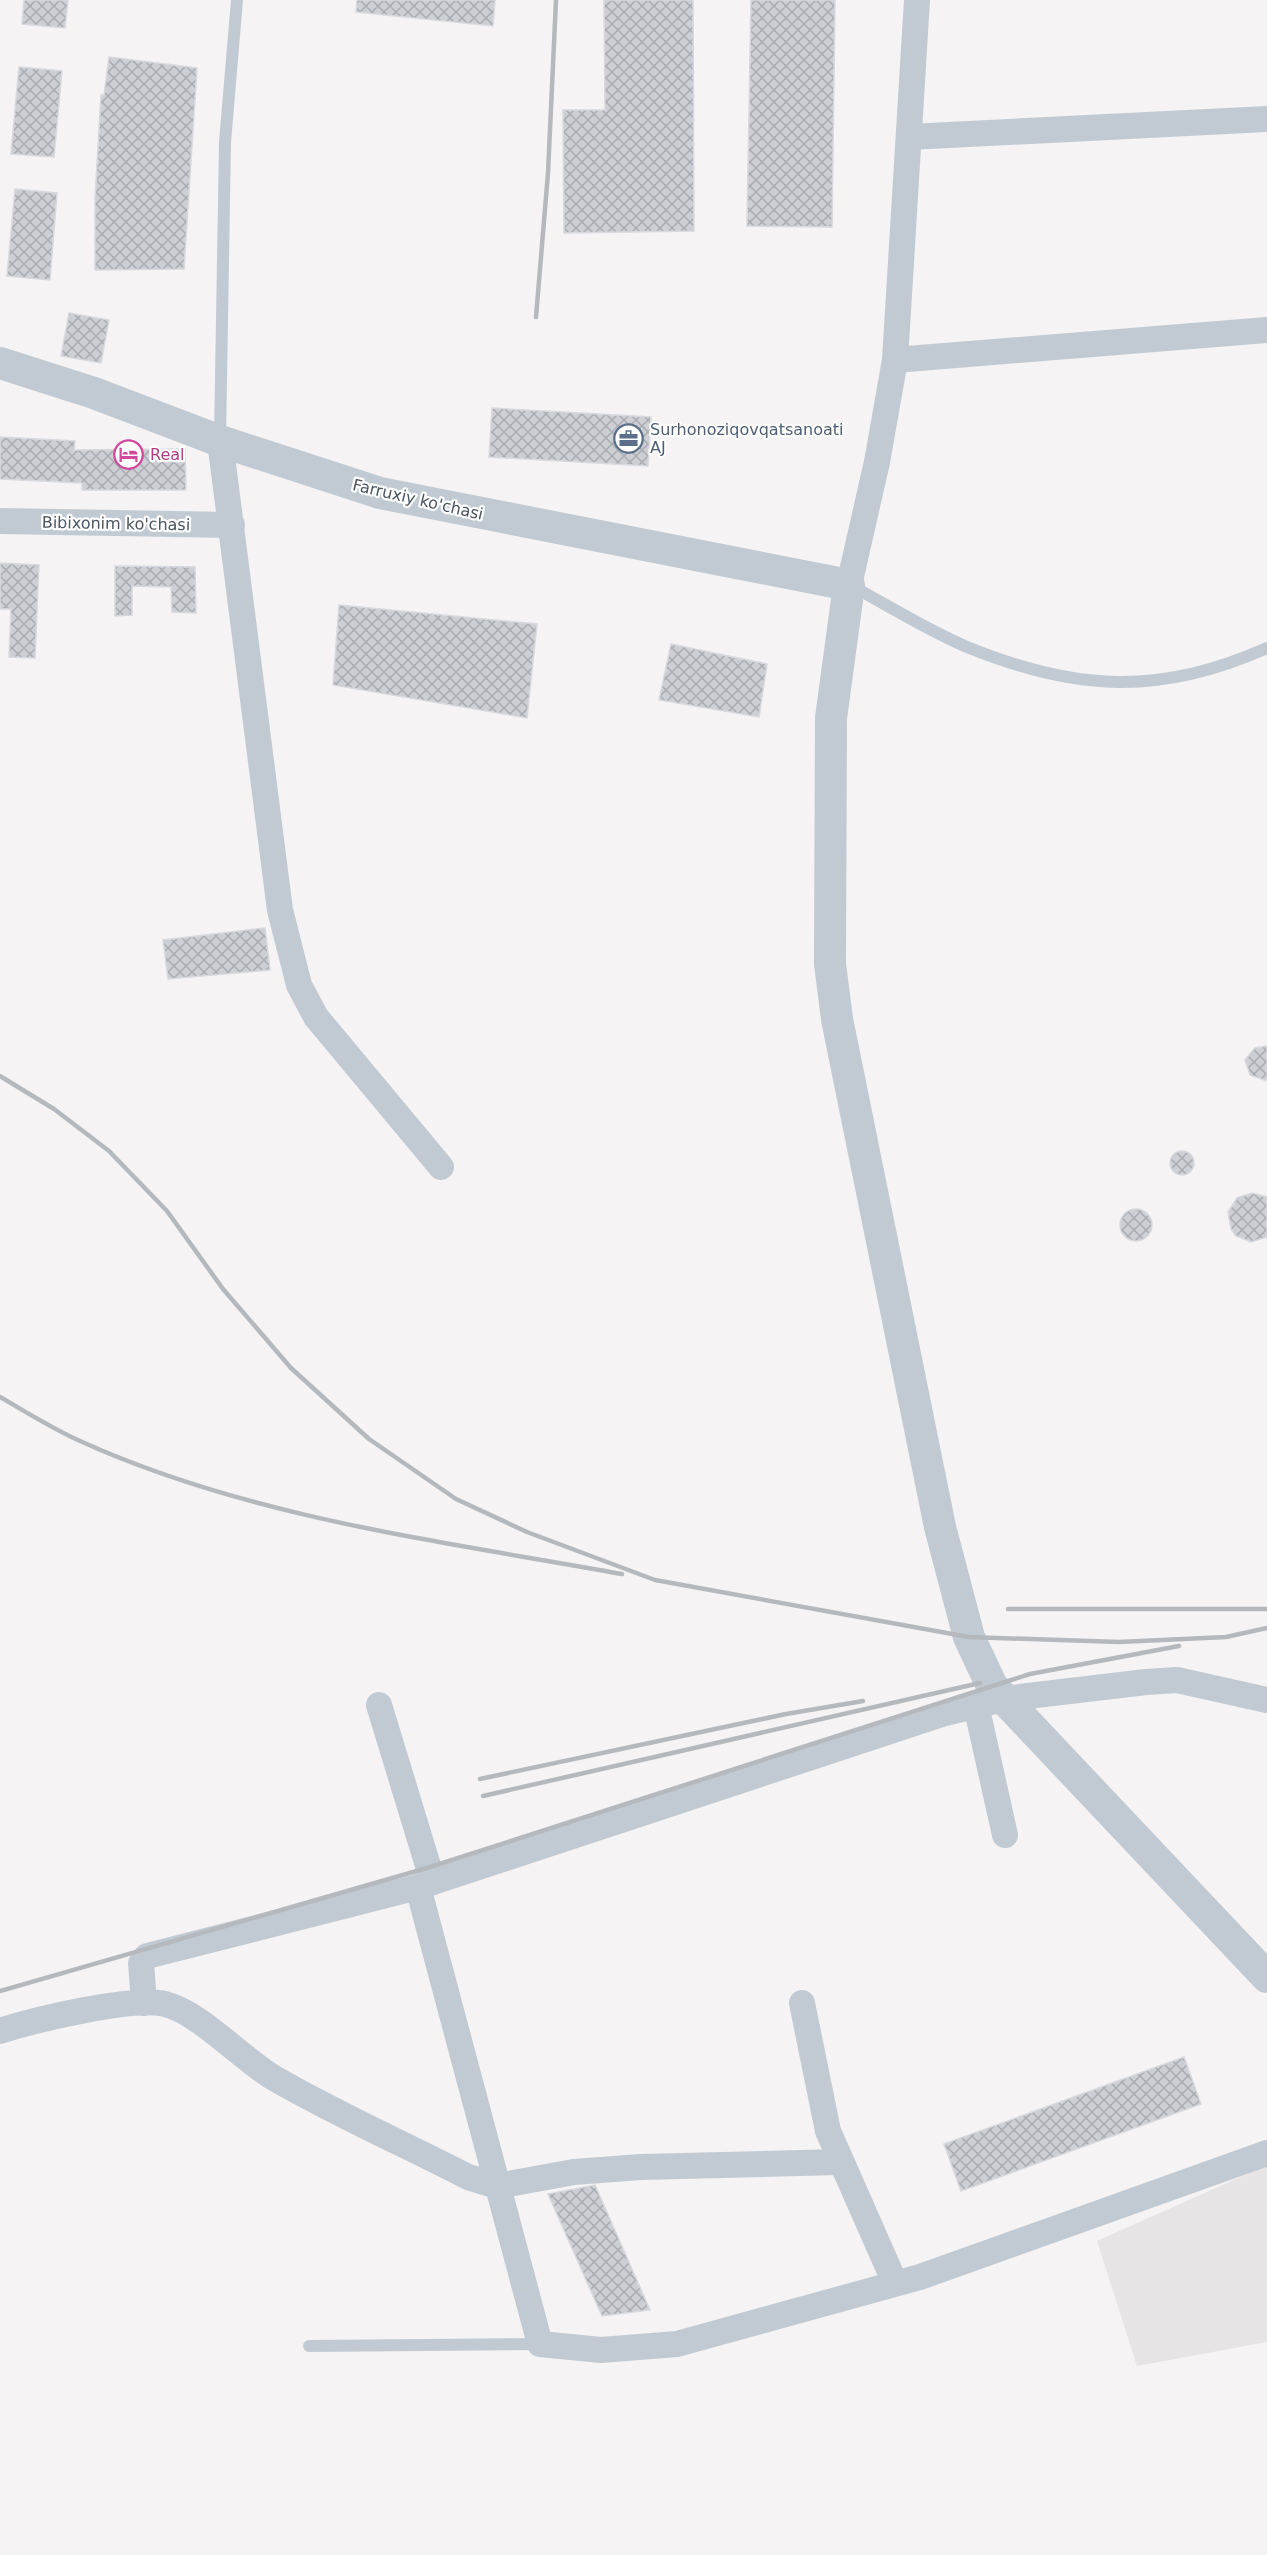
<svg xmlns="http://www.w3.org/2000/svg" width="1267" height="2555" viewBox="0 0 1267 2555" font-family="'DejaVu Sans',sans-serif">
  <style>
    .education { fill: #e6e4e5 }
    .building { fill: url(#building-cross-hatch); stroke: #d7d9de; stroke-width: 1.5 }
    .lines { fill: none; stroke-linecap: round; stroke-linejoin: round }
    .service { stroke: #c1cad2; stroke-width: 12 }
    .minor { stroke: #c1cad2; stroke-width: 26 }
    .tertiary { stroke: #c1cad2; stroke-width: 32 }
    .rail { stroke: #b5b8bd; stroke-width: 4.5 }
    .labels { text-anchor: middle; stroke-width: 4.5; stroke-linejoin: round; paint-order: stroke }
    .service-label { font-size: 16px; fill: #4e5e75; stroke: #fff; text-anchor: start }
    .hotel-label { font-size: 16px; fill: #b23c85; stroke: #fff; text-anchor: start }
    .street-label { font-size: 16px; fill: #4a5661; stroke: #fff }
  </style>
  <defs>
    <pattern id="building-cross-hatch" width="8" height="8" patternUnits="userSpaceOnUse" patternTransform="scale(1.5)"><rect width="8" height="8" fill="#cdcfd5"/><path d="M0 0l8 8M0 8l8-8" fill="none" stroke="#a8abb0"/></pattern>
  </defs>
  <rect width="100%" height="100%" fill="#f5f3f3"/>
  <polygon class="education" points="1267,2165 1267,2342 1137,2366 1097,2241"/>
  <g class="building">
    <polygon points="24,0 68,0 65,28 22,24"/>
    <polygon points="357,0 495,0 493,26 356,12"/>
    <polygon points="604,0 693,0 694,231 564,233 563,110 605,110"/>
    <polygon points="751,0 835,0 832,227 747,226"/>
    <polygon points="109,57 197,68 184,269 95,270 95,199 101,95 104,95"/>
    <polygon points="19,67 62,71 54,157 11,154"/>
    <polygon points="15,189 57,193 50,280 7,276"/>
    <polygon points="69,313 109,320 101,363 61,356"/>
    <polygon points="492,408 651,417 648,466 489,457"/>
    <polygon points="0,437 75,441 74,450 185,449 186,490 82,490 82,483 0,479"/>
    <polygon points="0,563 39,565 35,658 9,657 11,609 0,609"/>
    <polygon points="115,566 195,567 196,613 172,612 171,587 132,586 132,615 115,616"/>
    <polygon points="339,605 537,624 527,718 333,685"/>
    <polygon points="671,644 767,664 759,717 659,700"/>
    <polygon points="265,928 270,970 168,979 163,940"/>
    <polygon points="1267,1046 1267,1081 1250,1075 1245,1060 1255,1048"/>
    <circle cx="1182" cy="1163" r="12"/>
    <polygon points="1252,1193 1267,1197 1267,1237 1251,1242 1236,1236 1231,1229 1228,1212 1237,1198"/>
    <circle cx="1136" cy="1225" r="16"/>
    <polygon points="1184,2057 1201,2104 961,2191 944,2144"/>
    <polygon points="595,2185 650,2310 602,2316 548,2194"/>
  </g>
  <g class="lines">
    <g class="service">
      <polyline points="220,439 225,142 237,0"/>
      <path d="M850,585C889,606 927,630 967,647C1075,691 1160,696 1267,648"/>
      <polyline points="309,2346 540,2344"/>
    </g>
    <g class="minor">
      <polyline points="909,137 1267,119"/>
      <polyline points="895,360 1267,330"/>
      <polyline points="220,441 280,910 299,985 316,1017 441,1167"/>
      <polyline points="0,521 232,525"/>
      <polyline points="849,585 877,462 895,360 917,0"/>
      <polyline points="1267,1700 1177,1680 1146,1682 1003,1699 945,1713 418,1887 540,2344 601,2350 677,2344 920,2277 1267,2153"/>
      <polyline points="379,1705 433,1882"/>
      <polyline points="976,1705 1005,1835"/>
      <polyline points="144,2003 141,1963 147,1956 418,1887"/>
      <polyline points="802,2003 828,2131 895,2283"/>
      <path d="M0,2031C34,2020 133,1996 165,2004C199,2012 243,2060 274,2078C336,2114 404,2144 468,2177L497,2186L574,2172L641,2167L840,2162"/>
    </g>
    <polyline class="tertiary" points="0,363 94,393 220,441 380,493 849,585 831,718 830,964 837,1019 940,1527 969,1637 992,1686 1267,1977"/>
    <g class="rail">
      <polyline points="536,317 548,173 556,0"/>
      <polyline points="0,1076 54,1109 109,1151 167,1211 223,1289 291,1368 369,1439 456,1499 527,1532 655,1580 969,1637 1119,1642 1226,1637 1267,1628"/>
      <path d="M0,1397C26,1412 53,1429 80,1441C250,1518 440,1541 622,1574"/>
      <polyline points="1008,1609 1267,1609"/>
      <polyline points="480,1779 786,1714 863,1701"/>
      <polyline points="483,1796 980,1683"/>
      <polyline points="0,1991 427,1868 1030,1674 1179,1646"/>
    </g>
  </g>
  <defs>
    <symbol id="office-ring" viewBox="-11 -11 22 22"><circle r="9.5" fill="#fff" stroke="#5c6f8a" stroke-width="1.5"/><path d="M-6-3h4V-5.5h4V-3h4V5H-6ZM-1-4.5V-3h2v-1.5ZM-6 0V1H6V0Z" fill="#5c6f8a"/></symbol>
    <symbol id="hotel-ring" viewBox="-11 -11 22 22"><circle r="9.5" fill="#fff" stroke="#d1479c" stroke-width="1.5"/><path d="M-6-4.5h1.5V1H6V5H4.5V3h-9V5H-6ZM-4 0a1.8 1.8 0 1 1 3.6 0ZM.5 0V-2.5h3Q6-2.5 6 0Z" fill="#d1479c"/></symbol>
  </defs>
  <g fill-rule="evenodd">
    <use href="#office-ring" x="612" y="422" width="33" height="33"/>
    <use href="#hotel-ring" x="112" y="438" width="33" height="33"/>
  </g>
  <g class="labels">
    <g class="service-label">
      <text x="650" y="435">Surhonoziqovqatsanoati<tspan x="650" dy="18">AJ</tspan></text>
    </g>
    <g class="hotel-label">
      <text x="150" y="460">Real</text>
    </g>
    <g class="street-label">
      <text transform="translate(418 499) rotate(13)" y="6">Farruxiy ko'chasi</text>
      <text transform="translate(116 523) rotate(1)" y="6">Bibixonim ko'chasi</text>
    </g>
  </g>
</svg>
